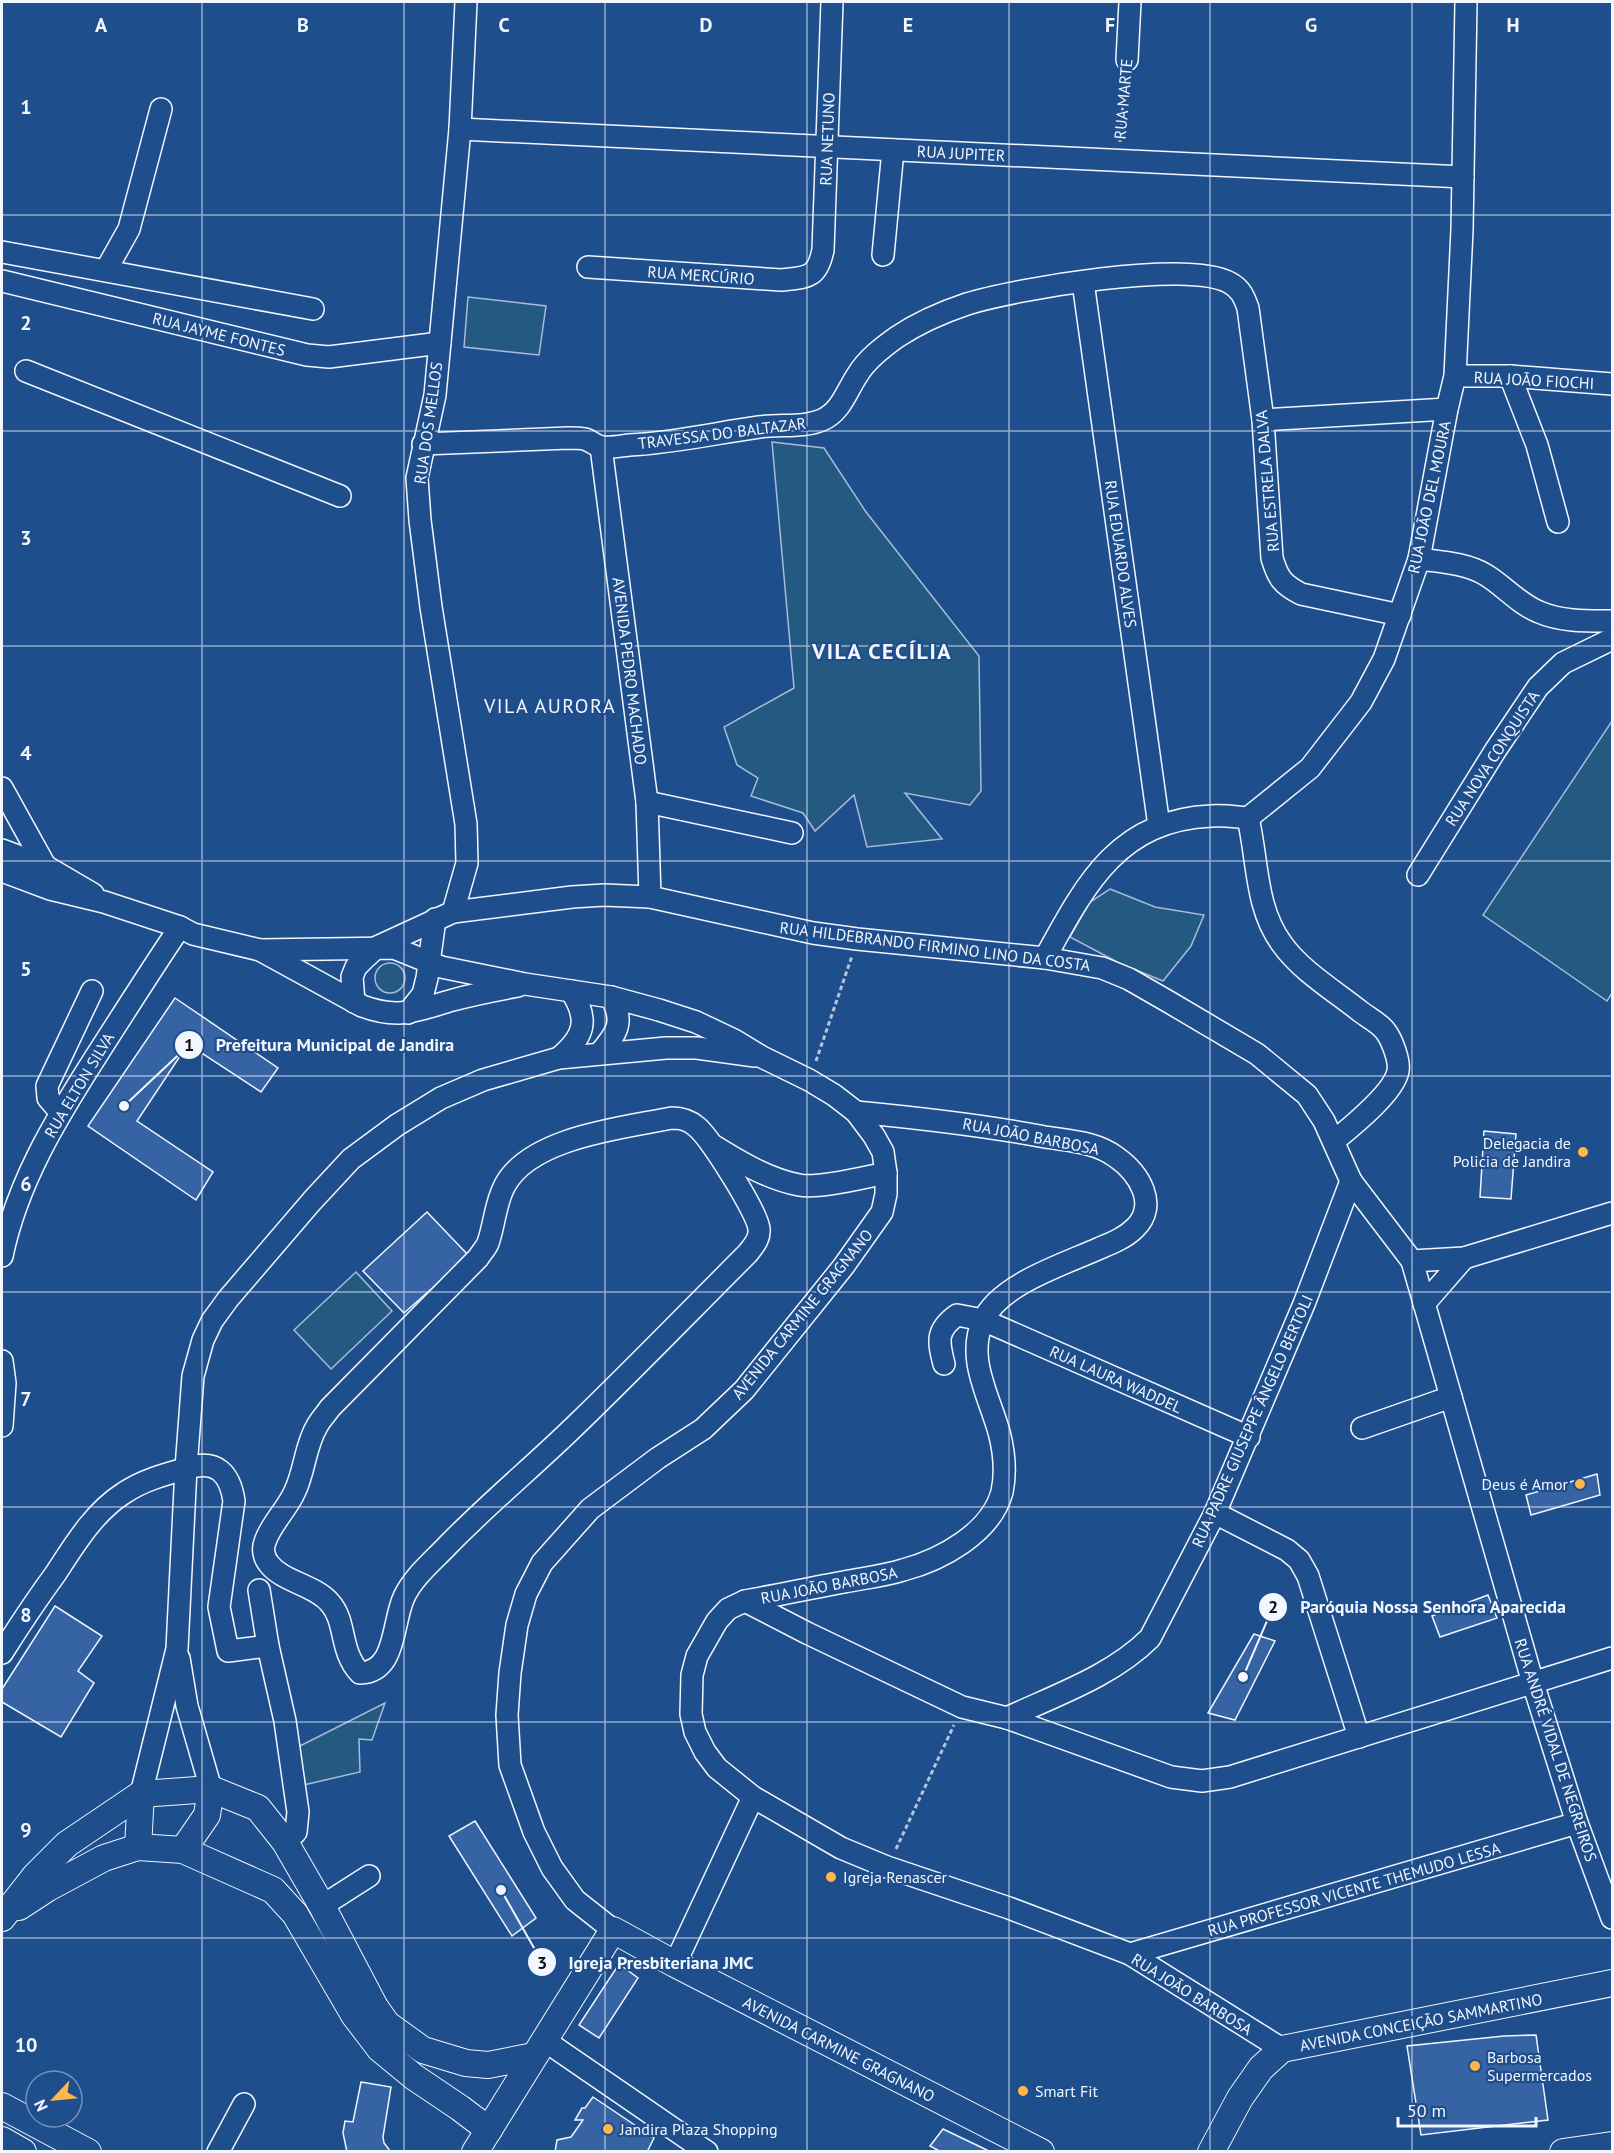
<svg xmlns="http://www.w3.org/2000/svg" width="1614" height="2153" viewBox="0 0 1614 2153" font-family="'PT Sans',sans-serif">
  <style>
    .green { fill: #245a82; stroke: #a8bbd7; stroke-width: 1.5 }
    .building { fill: #3563a3; stroke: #f2f6ff; stroke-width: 1.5 }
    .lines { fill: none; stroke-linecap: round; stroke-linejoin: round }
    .minor-casing { stroke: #f2f6ff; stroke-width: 24 }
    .major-casing { stroke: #f2f6ff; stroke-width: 28 }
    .path { stroke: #b3c4dc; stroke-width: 3; stroke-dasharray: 4.5 3; stroke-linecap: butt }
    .minor { stroke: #1f4e8c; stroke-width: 21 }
    .major { stroke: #1f4e8c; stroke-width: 26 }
    .grid { fill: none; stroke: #f2f6ff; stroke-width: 1.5; stroke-opacity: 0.55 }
    .poi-dot { fill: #ffb74d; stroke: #1f4e8c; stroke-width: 2 }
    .labels { text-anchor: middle; stroke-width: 4.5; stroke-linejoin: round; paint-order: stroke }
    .street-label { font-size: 16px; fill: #f2f6ff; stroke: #1f4e8c }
    .poi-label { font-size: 16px; fill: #f2f6ff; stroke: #1f4e8c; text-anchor: start }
    .quarter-label { font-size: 20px; letter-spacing: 1.5px; fill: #f2f6ff; stroke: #1f4e8c }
    .district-label { font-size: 22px; font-weight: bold; letter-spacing: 1.5px; fill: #f2f6ff; stroke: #1f4e8c }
    .grid-label { font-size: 20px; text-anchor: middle; font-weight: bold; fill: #f2f6ff; stroke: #1f4e8c; stroke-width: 4.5; stroke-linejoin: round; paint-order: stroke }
    .leader { fill: none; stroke: #f2f6ff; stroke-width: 2 }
    .callout-dot { fill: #f2f6ff; stroke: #1f4e8c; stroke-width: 2 }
    .mark-label { font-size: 18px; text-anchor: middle; font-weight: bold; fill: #111 }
    .callout-label { font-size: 18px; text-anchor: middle; font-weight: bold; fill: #f2f6ff; stroke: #1f4e8c; stroke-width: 4.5; stroke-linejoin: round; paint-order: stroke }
  </style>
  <rect width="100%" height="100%" fill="#1f4e8c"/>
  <g class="green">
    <polygon points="468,297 546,306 539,355 464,347"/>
    <polygon points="772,442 824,448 866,512 979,656 981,791 970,805 905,793 942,839 867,847 854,795 815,831 803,813 751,796 758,778 737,765 724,727 794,688"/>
    <polygon points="1612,721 1612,993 1607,1001 1483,915"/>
    <polygon points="1110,889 1155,907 1204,915 1191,946 1163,981 1119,963 1070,937 1090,902"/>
    <circle cx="390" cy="978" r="15"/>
    <polygon points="356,1272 392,1311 331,1369 294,1330"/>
    <polygon points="385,1703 372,1740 359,1739 360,1772 299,1786 292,1750"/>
  </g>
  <g class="building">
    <polygon points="175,998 278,1068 261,1092 188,1044 137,1121 213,1172 196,1200 88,1126"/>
    <polygon points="1484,1131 1516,1134 1511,1199 1480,1197"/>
    <polygon points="427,1212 469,1256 404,1313 363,1271"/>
    <polygon points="1597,1474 1600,1495 1531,1515 1526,1495"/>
    <polygon points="1488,1595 1497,1618 1440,1637 1432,1616"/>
    <polygon points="55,1606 102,1636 78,1671 94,1683 61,1737 2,1702 2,1689"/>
    <polygon points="1254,1634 1275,1641 1235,1720 1208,1713"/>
    <polygon points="475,1821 536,1918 512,1936 449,1836"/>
    <polygon points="619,1964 638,1978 599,2038 579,2025"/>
    <polygon points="1536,2035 1548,2120 1421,2135 1407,2046 1504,2036"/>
    <polygon points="361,2082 391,2087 383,2137 384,2143 391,2152 347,2152 343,2133 345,2121 353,2122"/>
    <polygon points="593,2097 654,2138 647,2152 555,2152 557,2140 571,2137 583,2120 575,2120 582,2108 585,2108"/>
    <polygon points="943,2129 991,2152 941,2152 930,2146"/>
  </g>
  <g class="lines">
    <defs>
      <g id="minor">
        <polyline points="1127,60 1130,2"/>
        <polyline points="460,129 1463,177"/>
        <polyline points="2,252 313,309"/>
        <polyline points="883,255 893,150"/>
        <path d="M588,267L781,280C807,277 817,279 823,250L832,2"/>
        <polyline points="106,270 129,229 161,109"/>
        <polyline points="2,281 307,355 329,357 440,343"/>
        <polyline points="1083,282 1159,826"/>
        <polyline points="26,371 340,496"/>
        <polyline points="1455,376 1510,376 1612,384"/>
        <polyline points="1510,376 1537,445 1558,522"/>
        <polyline points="1263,420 1447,409"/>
        <path d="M423,444L568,438C573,438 580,438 585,439C591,441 596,446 602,447C610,448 621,446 629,445C673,443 716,433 759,427C780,424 803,428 822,420C841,412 847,390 858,374C867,359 883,347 897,337C918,323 943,312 967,304C1015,289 1189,259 1230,283C1241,289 1244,297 1248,308L1263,420L1272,558C1278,578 1282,584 1301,594L1400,615"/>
        <polyline points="601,447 647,802 650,897"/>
        <path d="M1419,559C1441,562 1466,563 1486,575C1504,586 1519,604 1539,612C1562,622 1589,621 1612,621"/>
        <polyline points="2,788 48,871"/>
        <polyline points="647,802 792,833"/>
        <polyline points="1248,818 1310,768 1361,702 1384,659 1419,559 1447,409 1455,376 1462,230 1466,2"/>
        <path d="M1248,818C1258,860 1255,908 1282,944C1300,970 1336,992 1361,1012C1369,1018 1381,1024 1386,1032C1392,1040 1400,1061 1398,1071C1394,1093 1351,1127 1334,1141"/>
        <polyline points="2,850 47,867 93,894"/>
        <polyline points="2,871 50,889 104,902 180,927 193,934 260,950 394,948 441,967 525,984 611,997 659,1010 696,1022 734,1040 762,1057 809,1080 834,1095 856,1112 874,1136 883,1152 886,1173 886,1194 882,1212 843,1267 744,1390 703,1429 658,1458 590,1509 542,1563 526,1594 517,1625 510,1673 507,1715 510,1765 534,1832 552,1868 575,1900 613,1930"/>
        <polyline points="1418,875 1495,751 1538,687 1563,663 1612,639"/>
        <polyline points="453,912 467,863 466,824 431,607 420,520 417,478 435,395 460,129 466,2"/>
        <path d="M260,950L362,1006C400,1020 417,1010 453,1000C475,994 496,990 518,986"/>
        <path d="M1045,958C1085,885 1118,820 1211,816C1223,815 1236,817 1248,818"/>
        <polyline points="354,1002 352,977 356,967 364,959 377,947 453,912 572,897 604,895 650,897 813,933 857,939 1045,958 1102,968 1129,979 1169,1002 1257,1054 1307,1095 1324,1121 1351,1181 1412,1261 1533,1683 1577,1823 1612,1918"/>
        <polyline points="408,1013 423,994 427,978 435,919"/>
        <path d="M600,1053C617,1033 625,1022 611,997"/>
        <path d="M559,1058C584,1037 590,1020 571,991"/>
        <polyline points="60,1112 48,1098 47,1086 92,991"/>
        <path d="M856,1112C919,1118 982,1125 1045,1137C1070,1141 1096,1142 1116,1157C1139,1173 1159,1205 1135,1228C1125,1238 1112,1243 1100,1248C1065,1264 999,1284 983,1321C966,1358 989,1396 999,1432C1004,1451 1006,1473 1002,1492C991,1533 941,1560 903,1570C884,1576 864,1578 844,1582C811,1588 778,1595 745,1601L728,1609L717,1621L697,1656L692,1675L691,1714L695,1732L705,1752L717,1768L753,1797L841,1848L887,1867L1009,1908L1130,1954L1282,2049"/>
        <path d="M672,1118C682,1118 689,1120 697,1127C710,1138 758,1213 759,1229C760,1239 754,1245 748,1253C691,1310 635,1368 577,1424C535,1465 489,1503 448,1545C433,1561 413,1577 404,1597C392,1622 397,1672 360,1673C339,1651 347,1622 330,1603C315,1585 283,1582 269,1564C264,1558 262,1549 265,1542C270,1525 288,1508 295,1491C305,1470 305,1446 317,1426C320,1420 326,1414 330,1408L478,1258C481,1253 486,1248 488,1243C495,1223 495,1203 505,1185C531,1137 623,1128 672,1118Z"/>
        <path d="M714,1146C740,1162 768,1179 799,1185C819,1189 865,1177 886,1173"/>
        <path d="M2,1256C17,1183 56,1119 95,1058C123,1014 151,970 180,927"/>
        <polyline points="1412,1261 1464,1258 1612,1213"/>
        <polyline points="1424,1304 1464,1258"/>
        <polyline points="2,1361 5,1383 2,1426"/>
        <path d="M944,1364C938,1341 936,1330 957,1315L983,1320L1249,1437"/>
        <polyline points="1362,1428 1451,1397"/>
        <polyline points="1215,1513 1287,1550 1299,1560 1308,1576 1359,1737"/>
        <polyline points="259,1590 268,1646 285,1721 298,1812 296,1832 285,1842"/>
        <polyline points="745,1601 807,1633 962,1707 1007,1718 1171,1777 1202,1781 1230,1777 1612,1658"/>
        <path d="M2,1653C19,1626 37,1599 56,1573C75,1544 94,1512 124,1493C143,1480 166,1474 188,1468C217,1459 230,1474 234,1501L219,1607L228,1651L268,1646"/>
        <polyline points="179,1658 187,1706 211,1789"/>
        <path d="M1007,1718C1056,1695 1112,1676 1150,1638L1215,1513L1304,1304L1351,1181"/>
        <polyline points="141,1794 177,1649 186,1468 193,1376 203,1340 212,1321 228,1299 312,1201 351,1159 397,1125 441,1098 483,1080 559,1058 666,1048 697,1048 755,1056"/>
        <polyline points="322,1906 369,1876"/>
        <polyline points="1130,1954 1577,1823"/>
        <polyline points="675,1964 753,1797"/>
        <polyline points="544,2040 707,2152"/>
        <polyline points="218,2152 244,2104"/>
      </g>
      <g id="major">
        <polyline points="138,1847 141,1794"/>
        <polyline points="183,1850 207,1815 211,1789"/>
        <polyline points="19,1907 48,1888 104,1858 138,1847 183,1850 273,1890 295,1914 354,2015 380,2049 414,2077 460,2108 489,2130"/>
        <polyline points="2,1918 35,1876 67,1844 141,1794 211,1789 258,1808 285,1842 322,1906 375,2007 387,2024 423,2050 466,2063 488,2065 534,2056"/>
        <polyline points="2,2106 88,2152"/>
        <polyline points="2,2140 23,2152"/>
        <polyline points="475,2152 613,1930 675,1964 1041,2152"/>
        <polyline points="1211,2152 1240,2098 1261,2068 1282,2049 1612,1983"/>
        <polyline points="1563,2152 1612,2145"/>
      </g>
    </defs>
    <use href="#minor" class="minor-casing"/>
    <use href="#major" class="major-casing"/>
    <g class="path">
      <polyline points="1120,142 1125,77"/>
      <polyline points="816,1061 852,956"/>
      <polyline points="896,1849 954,1725"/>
    </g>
    <use href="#minor" class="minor"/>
    <use href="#major" class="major"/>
  </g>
  <path class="grid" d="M202,2V2152M404,2V2152M605,2V2152M807,2V2152M1009,2V2152M1210,2V2152M1412,2V2152M2,215H1612M2,431H1612M2,646H1612M2,861H1612M2,1076H1612M2,1292H1612M2,1507H1612M2,1722H1612M2,1938H1612"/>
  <g class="poi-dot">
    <circle cx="1583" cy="1152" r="6"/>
    <circle cx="1580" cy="1484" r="6"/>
    <circle cx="831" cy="1877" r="6"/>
    <circle cx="1475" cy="2066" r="6"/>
    <circle cx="1023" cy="2091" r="6"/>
    <circle cx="608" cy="2129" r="6"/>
  </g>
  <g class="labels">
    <g class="street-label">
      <text transform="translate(1123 99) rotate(-85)" y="6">RUA MARTE</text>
      <text transform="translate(827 139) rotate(-88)" y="6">RUA NETUNO</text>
      <text transform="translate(961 153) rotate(3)" y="6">RUA JUPITER</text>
      <text transform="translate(701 275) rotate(4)" y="6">RUA MERCÚRIO</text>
      <text transform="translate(219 334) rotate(14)" y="6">RUA JAYME FONTES</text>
      <text transform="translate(1534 380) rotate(3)" y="6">RUA JOÃO FIOCHI</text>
      <text transform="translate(428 423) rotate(-82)" y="6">RUA DOS MELLOS</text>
      <text transform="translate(722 433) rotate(-7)" y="6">TRAVESSA DO BALTAZAR</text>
      <text transform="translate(1267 481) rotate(-95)" y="6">RUA ESTRELA DALVA</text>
      <text transform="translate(1429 497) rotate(-78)" y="6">RUA JOÃO DEL MOURA</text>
      <text transform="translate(1121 554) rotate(82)" y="6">RUA EDUARDO ALVES</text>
      <text transform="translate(630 671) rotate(83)" y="6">AVENIDA PEDRO MACHADO</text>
      <text transform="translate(1492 758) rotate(-57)" y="6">RUA NOVA CONQUISTA</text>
      <text transform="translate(935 946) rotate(7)" y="6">RUA HILDEBRANDO FIRMINO LINO DA COSTA</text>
      <text transform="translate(79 1085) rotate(-59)" y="6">RUA ELTON SILVA</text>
      <text transform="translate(1031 1136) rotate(11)" y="6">RUA JOÃO BARBOSA</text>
      <text transform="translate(802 1314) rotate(-51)" y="6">AVENIDA CARMINE GRAGNANO</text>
      <text transform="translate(1116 1379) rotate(24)" y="6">RUA LAURA WADDEL</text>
      <text transform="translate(1252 1421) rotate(-66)" y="6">RUA PADRE GIUSEPPE ÂNGELO BERTOLI</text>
      <text transform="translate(829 1585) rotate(-11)" y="6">RUA JOÃO BARBOSA</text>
      <text transform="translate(1556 1750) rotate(72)" y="6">RUA ANDRÉ VIDAL DE NEGREIROS</text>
      <text transform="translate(1354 1889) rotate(-16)" y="6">RUA PROFESSOR VICENTE THEMUDO LESSA</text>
      <text transform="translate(1192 1994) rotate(32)" y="6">RUA JOÃO BARBOSA</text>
      <text transform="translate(1421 2022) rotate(-11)" y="6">AVENIDA CONCEIÇÃO SAMMARTINO</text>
      <text transform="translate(839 2049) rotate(27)" y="6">AVENIDA CARMINE GRAGNANO</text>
    </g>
    <g class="poi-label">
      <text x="1571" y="1149" text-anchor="end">Delegacia de<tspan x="1571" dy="18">Policia de Jandira</tspan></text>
      <text x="1568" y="1490" text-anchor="end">Deus é Amor</text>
      <text x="843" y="1883">Igreja Renascer</text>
      <text x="1487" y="2063">Barbosa<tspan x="1487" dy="18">Supermercados</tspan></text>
      <text x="1035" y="2097">Smart Fit</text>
      <text x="620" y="2135">Jandira Plaza Shopping</text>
    </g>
    <g class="quarter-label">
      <text x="550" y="713">VILA AURORA</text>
    </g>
    <g class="district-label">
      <text x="882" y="659">VILA CECÍLIA</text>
    </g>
  </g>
  <g class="grid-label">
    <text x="101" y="32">A</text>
    <text x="303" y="32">B</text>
    <text x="504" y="32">C</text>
    <text x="706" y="32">D</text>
    <text x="908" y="32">E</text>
    <text x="1110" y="32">F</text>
    <text x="1311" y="32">G</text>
    <text x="1513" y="32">H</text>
    <text x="26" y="114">1</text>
    <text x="26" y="330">2</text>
    <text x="26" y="545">3</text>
    <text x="26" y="760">4</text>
    <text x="26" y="976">5</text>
    <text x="26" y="1191">6</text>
    <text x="26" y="1406">7</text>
    <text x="26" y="1622">8</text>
    <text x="26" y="1837">9</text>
    <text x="26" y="2052">10</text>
  </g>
  <path class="leader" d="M124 1106L189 1045M1243 1677L1273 1607M501 1890L542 1962"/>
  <g class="callout-dot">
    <circle cx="124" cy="1106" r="6"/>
    <circle cx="1243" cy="1677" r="6"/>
    <circle cx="501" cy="1890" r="6"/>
    <circle cx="189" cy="1045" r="15"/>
    <circle cx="1273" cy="1607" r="15"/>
    <circle cx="542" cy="1962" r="15"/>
  </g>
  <g class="mark-label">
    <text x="189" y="1051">1</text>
    <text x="1273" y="1613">2</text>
    <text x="542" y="1969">3</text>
  </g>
  <g class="callout-label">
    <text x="335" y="1051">Prefeitura Municipal de Jandira</text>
    <text x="1433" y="1613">Paróquia Nossa Senhora Aparecida</text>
    <text x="661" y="1969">Igreja Presbiteriana JMC</text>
  </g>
  <rect width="1614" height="2153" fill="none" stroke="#f2f6ff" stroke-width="6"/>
  <g transform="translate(54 2099) rotate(244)"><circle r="28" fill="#1f4e8c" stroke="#7391ba" stroke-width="1.5"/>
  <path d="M0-4.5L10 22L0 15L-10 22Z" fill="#ffb74d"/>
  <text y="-9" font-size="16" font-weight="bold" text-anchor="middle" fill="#f2f6ff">N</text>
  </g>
  <path d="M1398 2117v9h138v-9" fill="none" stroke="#f2f6ff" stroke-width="3"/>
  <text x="1407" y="2117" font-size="18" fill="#f2f6ff" stroke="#1f4e8c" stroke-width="4.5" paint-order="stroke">50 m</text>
</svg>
